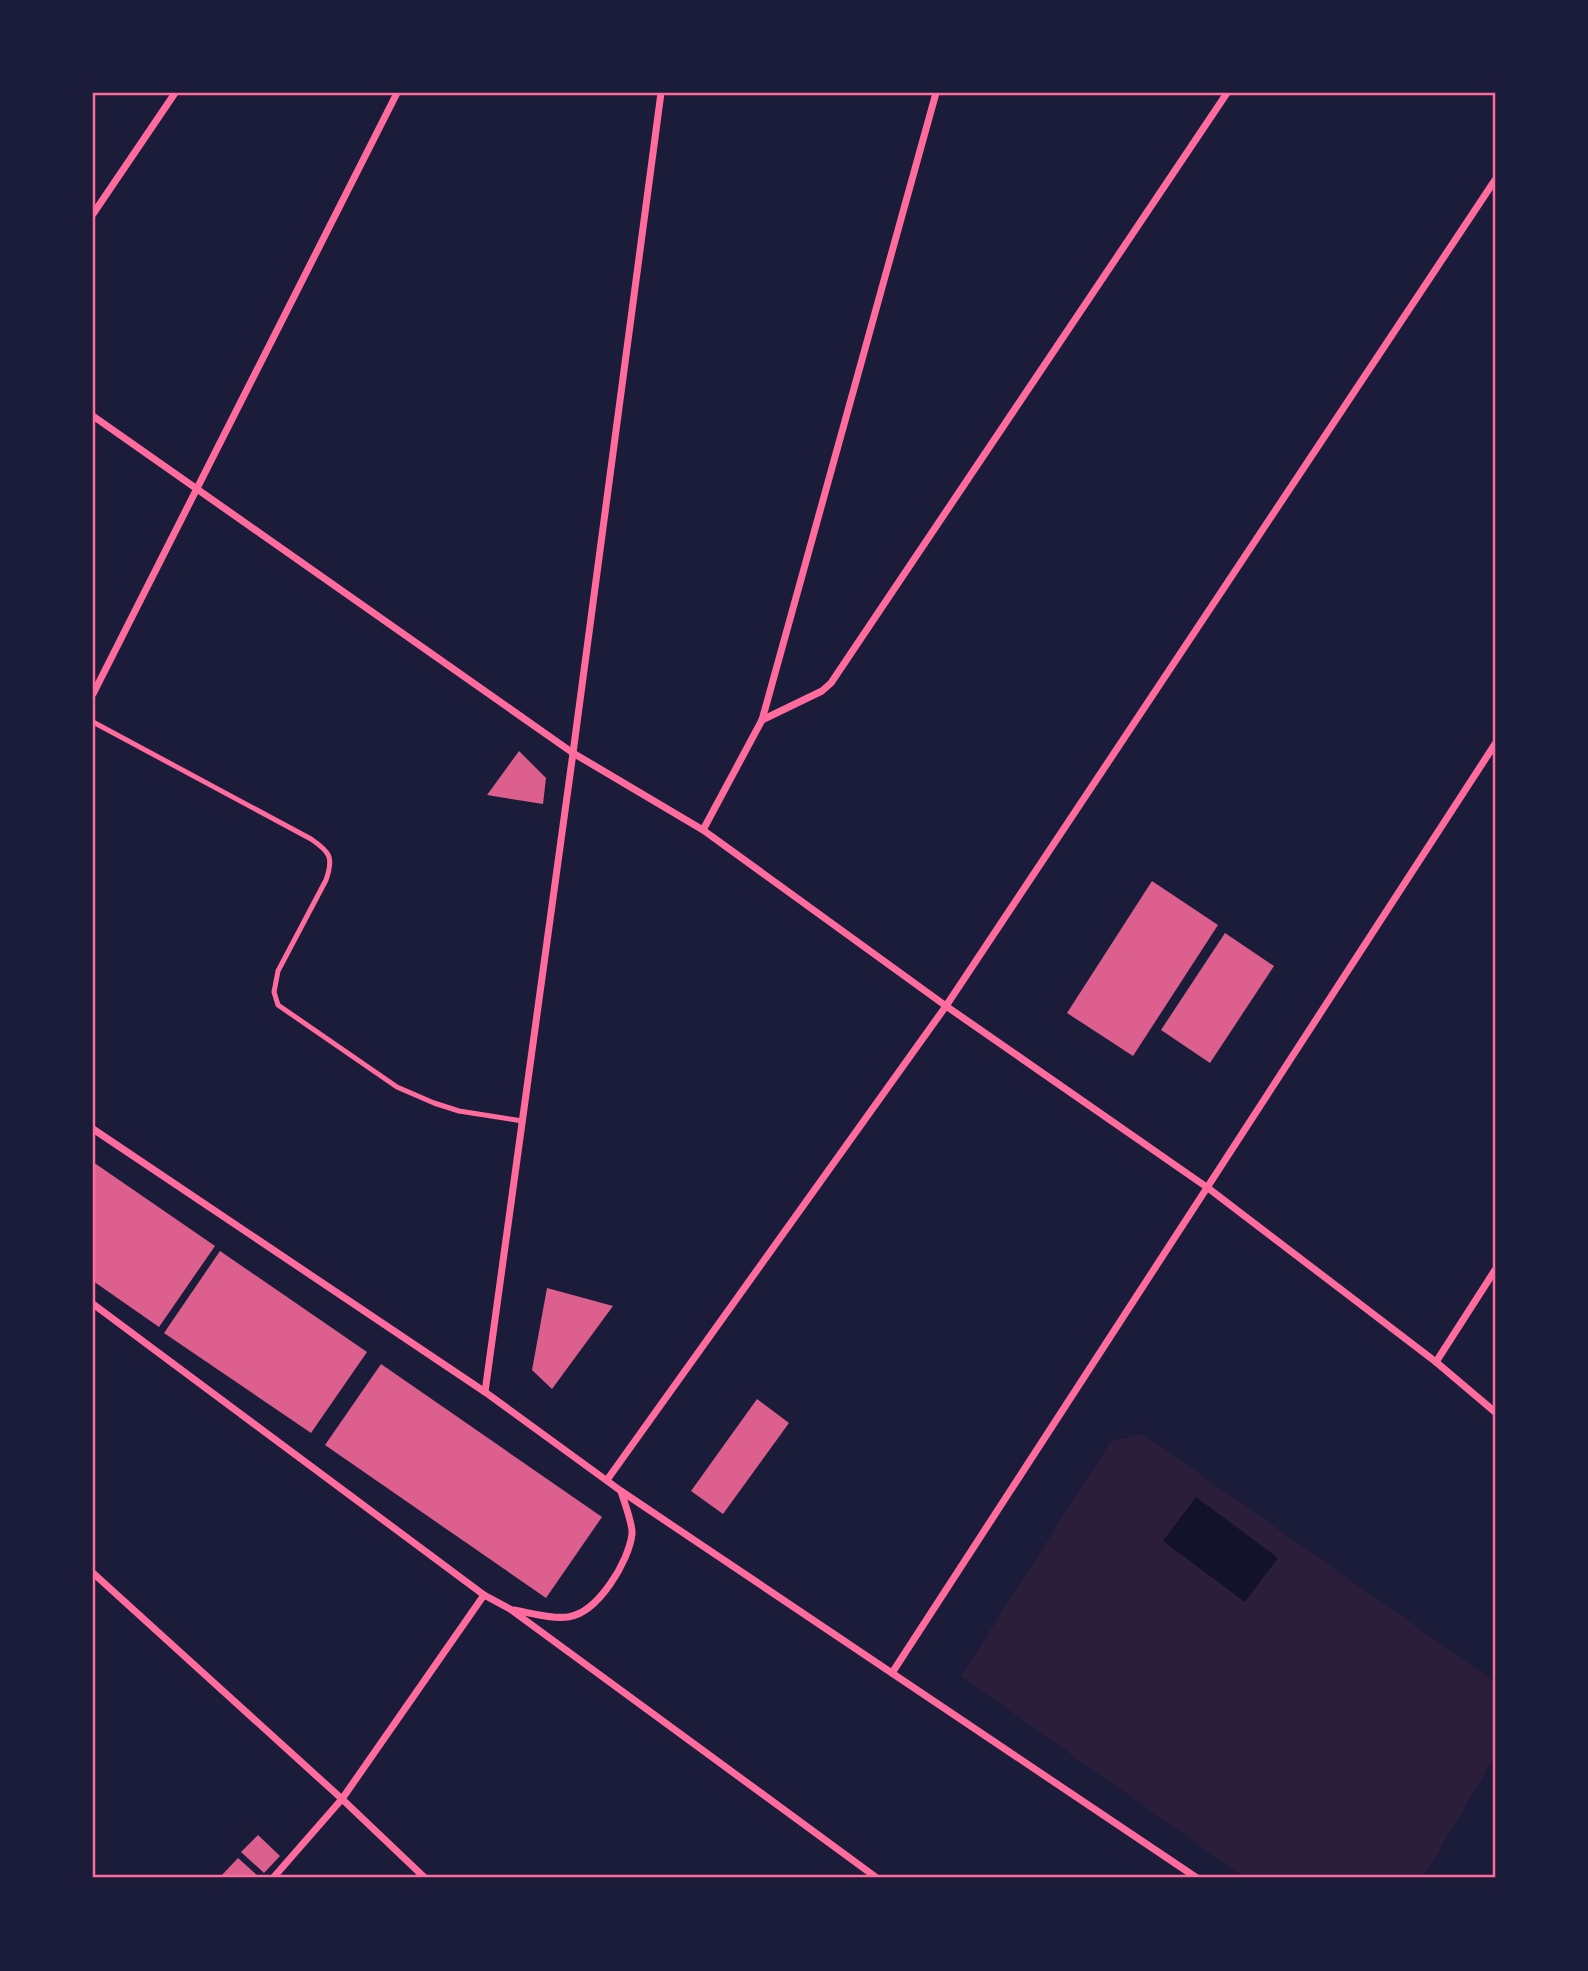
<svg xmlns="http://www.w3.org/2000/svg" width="1588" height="1971" viewBox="0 0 1588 1971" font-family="'Source Sans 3',sans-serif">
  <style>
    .green { fill: #2a1e3b }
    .water { fill: #12122b }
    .building { fill: #dd5f8e }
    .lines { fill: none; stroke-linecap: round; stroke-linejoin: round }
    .service { stroke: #ff6b9d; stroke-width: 5 }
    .minor { stroke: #ff6b9d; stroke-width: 7 }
    .neatline { fill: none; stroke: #ff6b9d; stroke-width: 2.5 }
  </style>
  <rect width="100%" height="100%" fill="#1b1b3a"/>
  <polygon class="green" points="1143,1434 1495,1682 1495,1756 1423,1878 1245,1878 961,1676 1111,1441"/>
  <polygon class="water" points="1196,1497 1278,1558 1245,1602 1163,1541"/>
  <g class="building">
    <polygon points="519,751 546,778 543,804 487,795"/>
    <polygon points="1152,881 1218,925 1133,1056 1067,1013"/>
    <polygon points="1225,933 1274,966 1210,1063 1161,1030"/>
    <polygon points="93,1162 215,1246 159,1327 93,1281"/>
    <polygon points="220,1251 367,1352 311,1433 164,1333"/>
    <polygon points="547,1288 613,1306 552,1389 532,1370"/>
    <polygon points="381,1364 602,1517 546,1598 325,1445"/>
    <polygon points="757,1399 789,1423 723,1514 691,1491"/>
    <polygon points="258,1835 280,1856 264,1873 241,1852"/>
    <polygon points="238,1858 260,1878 226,1878 222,1875"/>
  </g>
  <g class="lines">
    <path class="service" d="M93,722L311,839C330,852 334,857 326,880L278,971L274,992L278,1005L397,1087L434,1103L459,1111L523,1121"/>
    <g class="minor">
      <polyline points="93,214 175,93"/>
      <polyline points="93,416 573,753 703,830 946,1006 1208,1188 1436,1362 1495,1412"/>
      <polyline points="93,694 397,93"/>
      <polyline points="762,720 822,691 831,683 1227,93"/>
      <polyline points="703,830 762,720 936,93"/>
      <polyline points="93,1129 485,1392 621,1491 1197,1878"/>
      <polyline points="93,1304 484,1595 510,1609 877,1878"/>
      <polyline points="1436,1362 1495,1270"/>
      <polyline points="485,1392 573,753 661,93"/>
      <polyline points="607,1480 946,1006 1495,180"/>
      <polyline points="93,1573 342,1799 425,1878"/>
      <path d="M514,1610C531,1613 551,1619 568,1617C598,1613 629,1561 632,1534C633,1524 624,1502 621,1491"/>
      <polyline points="892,1673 1495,744"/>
      <polyline points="273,1878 342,1799 484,1595"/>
    </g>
  </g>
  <rect width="1588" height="1971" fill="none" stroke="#1b1b3a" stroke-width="189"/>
  <rect x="94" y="94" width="1400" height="1782" class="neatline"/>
</svg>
